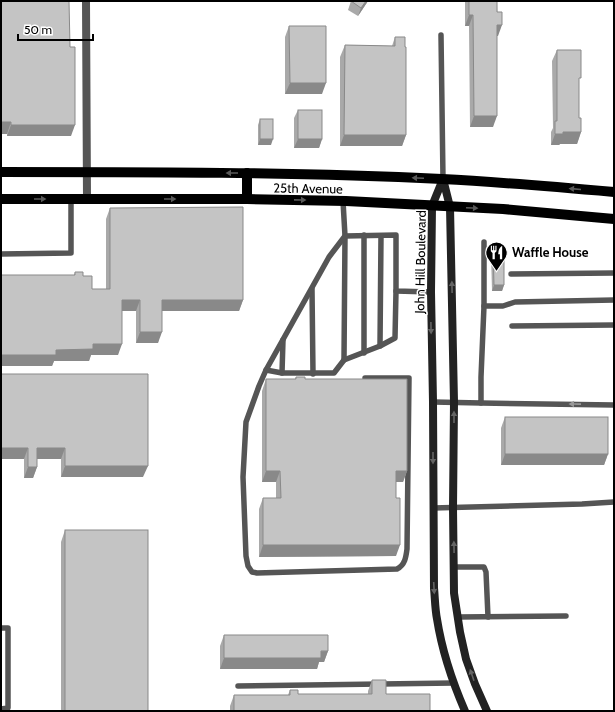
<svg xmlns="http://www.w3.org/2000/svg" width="615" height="712" viewBox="0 0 615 712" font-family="Cabin,sans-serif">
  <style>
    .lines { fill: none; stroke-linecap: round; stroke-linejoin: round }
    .lane { stroke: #555; stroke-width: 5.5 }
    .street { stroke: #555; stroke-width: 8 }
    .secondary { stroke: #222; stroke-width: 8 }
    .primary { stroke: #000; stroke-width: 10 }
    .wall { fill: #a9a9a9 }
    .shaded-wall { fill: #898989 }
    .building { fill: #c4c4c4; stroke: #898989 }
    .oneway { fill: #595959 }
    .oneway2 { fill: #646464 }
    .oneway3 { fill: #999 }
    .labels { text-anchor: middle; stroke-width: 3; stroke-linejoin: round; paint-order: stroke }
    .street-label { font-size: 13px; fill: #000; stroke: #fff }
    .poi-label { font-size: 13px; font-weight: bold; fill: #000; stroke: #fff; text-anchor: start }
  </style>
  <rect width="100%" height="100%" fill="#fff"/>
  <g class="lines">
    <g class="lane">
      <polyline points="441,35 443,179"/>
      <polyline points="343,201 345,236 344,360"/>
      <polyline points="484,242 484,306"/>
      <polyline points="1,254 71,253 71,199"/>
      <polyline points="511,274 614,273"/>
      <polyline points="312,289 313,374"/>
      <polyline points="512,326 614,325"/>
      <polyline points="380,346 381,236"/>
      <polyline points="364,353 364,235"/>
      <polyline points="266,370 282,373 334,373 344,360 380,346 395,338 396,291"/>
      <polyline points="282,373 283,340"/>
      <path d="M365,378H409L407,549C406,557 405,565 397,569L257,573L252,572L248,566L246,556L243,477L246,422L259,386L266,370L329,257L345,236L396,235V291L431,292"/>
      <polyline points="433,402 481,403 481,377 484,306 503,306 515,302 614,300"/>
      <polyline points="481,403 614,405"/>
      <polyline points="433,508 582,504 614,502"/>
      <polyline points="454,567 484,567 486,572 488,617"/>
      <polyline points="458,617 566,616"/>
      <polyline points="1,628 8,628 8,708 1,709"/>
      <polyline points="238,686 454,683"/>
    </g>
    <polyline class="street" points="86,1 87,199"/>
    <g class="secondary">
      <path d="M443,179L432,206L431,292L433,402L434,588C435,598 435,609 437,619C442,651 452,681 465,711"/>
      <polyline points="443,179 450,207 454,402 453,508 454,593 460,632 466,659 475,684 487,711"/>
    </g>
    <g class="primary">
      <path d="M1,172C148,172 295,172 442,179C499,182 557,187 614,192"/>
      <polyline points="1,199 247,199 346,201 503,209 614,219"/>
      <polyline points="247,199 247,173"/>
    </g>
  </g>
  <g class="wall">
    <polygon points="351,1 368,1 358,16 348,10"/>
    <polygon points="465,1 497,1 498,36 497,36 493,127 470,127 469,26 465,26"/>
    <polygon points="289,26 322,94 285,94 285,37"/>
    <polygon points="395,37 406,135 402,146 340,146 340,57 345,45 392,46"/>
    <polygon points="70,47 71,136 7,136 7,134 1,134"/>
    <polygon points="557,50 579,81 579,118 581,132 577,144 560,144 559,145 551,145 551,132 553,128 552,61"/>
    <polygon points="298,110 322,139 319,148 294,148 294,118"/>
    <polygon points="260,119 271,145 258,145 258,125"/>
    <polygon points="110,208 243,300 239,311 162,311 158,343 136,343 136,311 122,311 118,355 91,355 89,361 54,361 52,366 1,366 1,275 74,275 75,272 83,276 92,289 106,289 106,219"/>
    <polygon points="493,248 504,285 502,291 492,291 491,253"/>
    <polygon points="1,374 143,477 61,477 61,459 37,459 37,467 33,478 24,478 24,459"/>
    <polygon points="296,377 305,379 407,471 403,482 396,482 396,556 259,557 259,509 263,498 276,498 276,482 262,482 262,391 266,379 295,379"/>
    <polygon points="505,417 608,454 604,465 501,465 501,428"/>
    <polygon points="65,530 148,711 61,711 61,542"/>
    <polygon points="224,635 328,651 324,662 319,662 317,669 220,669 220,646"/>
    <polygon points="372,680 386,694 430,711 230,711 230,706 234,695 288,695 290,690 298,694 368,694 368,691"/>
  </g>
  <g class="shaded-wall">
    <polygon points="366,1 368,1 358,16 361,8"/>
    <polygon points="469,15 473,15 469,26 465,26"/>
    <polygon points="497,25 502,25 498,36 493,36"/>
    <polygon points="290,83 326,83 322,94 285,94"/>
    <polygon points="474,116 497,116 493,127 470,127"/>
    <polygon points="1,122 11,122 7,134 1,134"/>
    <polygon points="11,125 75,125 71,136 7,136"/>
    <polygon points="563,132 581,132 577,144 560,144 559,145 551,145 555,134"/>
    <polygon points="344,135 406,135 402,146 340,146"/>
    <polygon points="260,139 273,139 271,145 258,145"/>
    <polygon points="298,139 322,139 319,148 294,148"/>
    <polygon points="494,285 504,285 502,291 492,291"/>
    <polygon points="122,300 140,300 136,311 118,311"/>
    <polygon points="162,300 243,300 239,311 158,311"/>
    <polygon points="140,332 162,332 158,343 136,343"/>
    <polygon points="93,344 122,344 118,355 91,355 89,361 54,361 52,366 1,366 1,355 56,350"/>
    <polygon points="1,448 28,448 24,459 1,459"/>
    <polygon points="37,448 65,448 61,459 33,459"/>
    <polygon points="505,454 608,454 604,465 501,465"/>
    <polygon points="65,466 148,466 143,477 61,477"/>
    <polygon points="28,467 37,467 33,478 24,478"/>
    <polygon points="266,471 280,471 276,482 262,482"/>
    <polygon points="396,471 407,471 403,482 392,482"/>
    <polygon points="263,545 400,545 396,556 259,557"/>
    <polygon points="328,651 324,662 319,662 317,669 220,669 224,658"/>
  </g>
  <g class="building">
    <polygon points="1,1 69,1 70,47 75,47 75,125 11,125 11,122 1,122"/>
    <polygon points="351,1 366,1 361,8"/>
    <polygon points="469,1 497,1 497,12 502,12 502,25 497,25 497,116 474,116 473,15 469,15"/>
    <polygon points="289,26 326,26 326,83 290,83"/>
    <polygon points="395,37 405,37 405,47 406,47 406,135 344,135 345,45 395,46"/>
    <polygon points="557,50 581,50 581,78 579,78 579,118 581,118 581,132 563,132 563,134 555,134 555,121 557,121"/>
    <rect x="298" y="110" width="24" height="29"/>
    <rect x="260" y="119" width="13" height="20"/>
    <polygon points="243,207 243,300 162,300 162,332 140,332 140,300 122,300 122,344 93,344 93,349 56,350 56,355 1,355 1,275 75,275 75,272 83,272 83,276 92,276 92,289 110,289 110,208"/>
    <polygon points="504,247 504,285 494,285 493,248"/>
    <polygon points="1,374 148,374 148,466 65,466 65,448 37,448 37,467 28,467 28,448 1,448"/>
    <polygon points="296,377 305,377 305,379 407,379 407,471 396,471 396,498 400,498 400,545 263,545 263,498 281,498 280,471 266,471 266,379 296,379"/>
    <rect x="505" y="417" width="103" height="37"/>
    <rect x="65" y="530" width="83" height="181"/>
    <polygon points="224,635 328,635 328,651 321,651 321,658 224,658"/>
    <polygon points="372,680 386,680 386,694 430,694 430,711 234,711 234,695 290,695 290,690 298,690 298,694 372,694"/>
  </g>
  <defs><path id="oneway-solid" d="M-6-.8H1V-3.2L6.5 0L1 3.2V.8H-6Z"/></defs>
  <g class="oneway">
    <use href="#oneway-solid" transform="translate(232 173) rotate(-180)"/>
    <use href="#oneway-solid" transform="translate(418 178) rotate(-178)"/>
    <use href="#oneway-solid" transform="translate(575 189) rotate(-175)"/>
    <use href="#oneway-solid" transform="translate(40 199)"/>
    <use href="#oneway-solid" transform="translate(170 199)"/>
    <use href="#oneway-solid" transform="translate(300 200) rotate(1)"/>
    <use href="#oneway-solid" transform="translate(472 208) rotate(3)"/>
  </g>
  <g class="oneway2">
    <use href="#oneway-solid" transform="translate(452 287) rotate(-91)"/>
    <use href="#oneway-solid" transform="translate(431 328) rotate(89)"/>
    <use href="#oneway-solid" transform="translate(454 417) rotate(-90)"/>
    <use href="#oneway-solid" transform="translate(433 458) rotate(90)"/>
    <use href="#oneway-solid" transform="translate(454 547) rotate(-91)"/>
    <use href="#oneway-solid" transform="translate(434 588) rotate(87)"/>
    <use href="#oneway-solid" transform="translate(472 675) rotate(-109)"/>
  </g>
  <use class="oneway3" href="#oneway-solid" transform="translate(575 404) rotate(-179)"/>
  <defs>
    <symbol id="restaurant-pin" viewBox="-11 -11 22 30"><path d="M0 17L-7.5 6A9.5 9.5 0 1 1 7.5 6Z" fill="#000" stroke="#fff"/><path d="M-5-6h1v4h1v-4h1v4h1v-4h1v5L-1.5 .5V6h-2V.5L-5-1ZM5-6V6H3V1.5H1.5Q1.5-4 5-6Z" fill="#fff"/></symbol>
  </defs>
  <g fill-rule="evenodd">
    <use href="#restaurant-pin" x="484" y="240" width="25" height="34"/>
  </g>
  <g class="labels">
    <g class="street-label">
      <text transform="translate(308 188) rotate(1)" y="5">25th Avenue</text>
      <text transform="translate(420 262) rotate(-89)" y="5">John Hill Boulevard</text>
    </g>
    <g class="poi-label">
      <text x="512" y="257">Waffle House</text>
    </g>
  </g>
  <rect width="615" height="712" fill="none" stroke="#000000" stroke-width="4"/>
  <path d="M18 34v6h75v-6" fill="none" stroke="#000000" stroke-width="2"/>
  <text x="24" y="34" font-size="12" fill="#000000" stroke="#ffffff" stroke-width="3" paint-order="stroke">50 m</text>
</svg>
